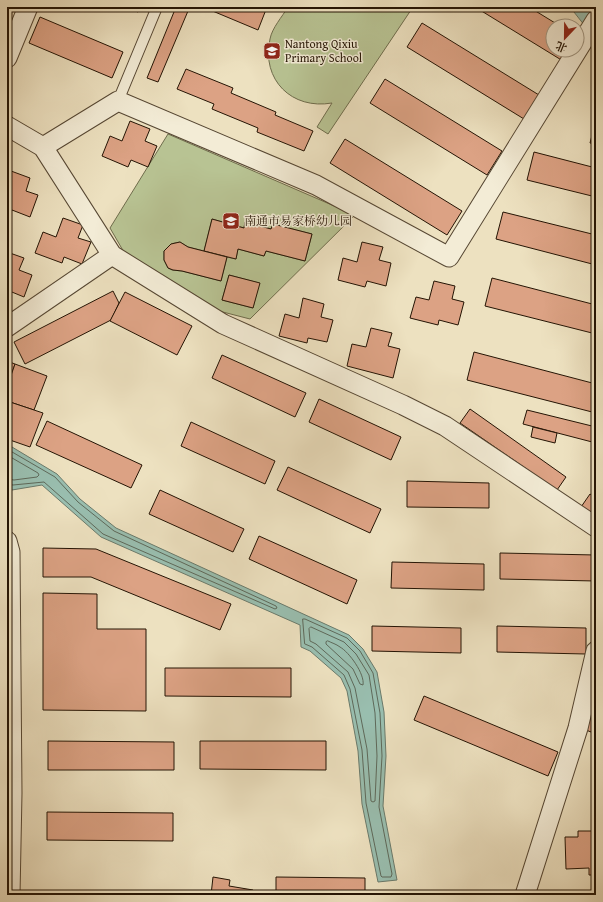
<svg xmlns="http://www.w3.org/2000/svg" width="603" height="902" viewBox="0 0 603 902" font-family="'Gentium Book Plus','Noto Serif SC',serif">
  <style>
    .green { fill: #b8c393; stroke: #6e6c4c; fill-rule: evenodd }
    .water { fill: #99beaf; stroke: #6a7a6b }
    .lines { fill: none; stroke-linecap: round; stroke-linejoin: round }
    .shore { stroke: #5e695a; stroke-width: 1 }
    .building { fill: #dca284; stroke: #241404 }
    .lane-casing { stroke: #564733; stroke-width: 12 }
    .street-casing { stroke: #564733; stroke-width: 21 }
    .lane { stroke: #f3ecd6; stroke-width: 10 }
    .street { stroke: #f3ecd6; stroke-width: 19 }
    .labels { text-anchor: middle; stroke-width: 3; stroke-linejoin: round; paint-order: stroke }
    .poi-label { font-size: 12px; fill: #241404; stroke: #f3ecd6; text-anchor: start }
  </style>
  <rect width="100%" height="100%" fill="#ede1c0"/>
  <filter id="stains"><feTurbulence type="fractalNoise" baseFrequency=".005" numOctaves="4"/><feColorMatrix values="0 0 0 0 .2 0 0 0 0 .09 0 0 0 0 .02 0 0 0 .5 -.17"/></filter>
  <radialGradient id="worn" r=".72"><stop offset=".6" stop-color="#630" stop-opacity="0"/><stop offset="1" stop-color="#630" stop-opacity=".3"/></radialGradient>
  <g class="green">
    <path d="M288,7H413L328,134L317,127L332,103C292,110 261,80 270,39C272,28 282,17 288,7Z"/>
    <path d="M168,134L355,215L250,319L219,311L125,254L110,228ZM212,219L244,228L245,222L271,229L273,224L312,234L305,261L266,251L264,256L238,249L236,259L227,257L221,281L182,271L172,270L168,268L164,260V251L171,244L175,243L180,242L188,247L204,251ZM229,275L259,283L253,308L222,300Z"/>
  </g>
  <g class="water">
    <polygon points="570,7 596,7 596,40"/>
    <polygon points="7,444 57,474 80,499 116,528 349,635 363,649 377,672 384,712 386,756 383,806 397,880 378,882 362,804 358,751 347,691 341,678 310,651 301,647 300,625 101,537 42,485 12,490 7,487"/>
  </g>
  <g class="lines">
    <g class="shore">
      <polyline points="7,449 55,477 78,502 114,531 276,606 277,608 275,609 103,534 44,482 13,485 7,484"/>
      <polyline points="7,455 38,473 39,475 37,477 14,480 7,479"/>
      <polygon points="303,619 305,619 347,638 360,651 373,673 380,713 382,756 379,807 392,874 391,877 382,877 381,876 366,803 362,750 350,689 344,675 312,647 305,644"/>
      <polygon points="311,627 344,642 356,654 369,675 375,713 377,756 375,801 373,802 371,801 367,749 355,688 348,672 316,644 310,641 309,629"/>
      <path d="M328,641C332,643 336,644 340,647C349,652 365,674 363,685L360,684L353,669L326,644V642Z"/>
    </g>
  </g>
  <g class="building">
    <polygon points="127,7 140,7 138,12"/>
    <polygon points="176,7 188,11 158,82 147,78"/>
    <polygon points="203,7 267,7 258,30"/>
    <polygon points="475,7 529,7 560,26 553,26 553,50 570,50 563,61"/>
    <polygon points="40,17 123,52 112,78 29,43"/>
    <polygon points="422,23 539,95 524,119 407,47"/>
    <polygon points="186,69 233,88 231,93 276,112 275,115 313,131 304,151 257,132 258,128 212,109 214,104 177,89"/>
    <polygon points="385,79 502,151 487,175 370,103"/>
    <polygon points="596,120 596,144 590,143"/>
    <polygon points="130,121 150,129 145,141 157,146 148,167 131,160 128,167 102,156 110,136 122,141"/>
    <polygon points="345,139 462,211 447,235 330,163"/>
    <polygon points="534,152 596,168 596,197 527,180"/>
    <polygon points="11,171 30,178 26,191 38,195 30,217 12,210 10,216 7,215 7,181"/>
    <polygon points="503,212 596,235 596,265 496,239"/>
    <polygon points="63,218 83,225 78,238 91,242 82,264 64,257 62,263 35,253 43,232 56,237"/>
    <polygon points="212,219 244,228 245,222 271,229 273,224 312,234 305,261 266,251 264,256 238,249 236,259 204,251"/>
    <polygon points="180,242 188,247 227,257 221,281 182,271 173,270 168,268 164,260 164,251 171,244"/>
    <polygon points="362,242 383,247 379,260 391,263 386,286 367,281 365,287 338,280 343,258 357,262"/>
    <polygon points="7,252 24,258 19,270 32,275 24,297 7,290"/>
    <polygon points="229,275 260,283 253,308 222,300"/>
    <polygon points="492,278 596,305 596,334 485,306"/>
    <polygon points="434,281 455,286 452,299 464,302 458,325 439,320 438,325 410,318 416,297 429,300"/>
    <polygon points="113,291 119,303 111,320 25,364 14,342"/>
    <polygon points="125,292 192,326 177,355 110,321"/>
    <polygon points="303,298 324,304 321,317 333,320 327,342 308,338 307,343 279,336 285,314 299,318"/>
    <polygon points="371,328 392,333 388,346 400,349 393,378 347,366 352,344 366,347"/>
    <polygon points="474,352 596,384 596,413 467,380"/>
    <polygon points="222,355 306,393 295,417 212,378"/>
    <polygon points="7,361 15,364 7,387"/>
    <polygon points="15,364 47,376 34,410 7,401 7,387"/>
    <polygon points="319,399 401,437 391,460 309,422"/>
    <polygon points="7,401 43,413 30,447 7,439"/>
    <polygon points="470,409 566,477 557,490 460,423"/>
    <polygon points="527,410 596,427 596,443 523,424"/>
    <polygon points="47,421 142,465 131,488 36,445"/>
    <polygon points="191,422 275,461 265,484 181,446"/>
    <polygon points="533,427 557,433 555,443 531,437"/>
    <polygon points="288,467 381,509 370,533 277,490"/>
    <polygon points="407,481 489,483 489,508 407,507"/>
    <polygon points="160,490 244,529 233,552 149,514"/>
    <polygon points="590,494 596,498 596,518 581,507"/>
    <polygon points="259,536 357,580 347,604 249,559"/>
    <polygon points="43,548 96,549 231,604 220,630 91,577 43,577"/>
    <polygon points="500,553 596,555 596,581 500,579"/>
    <polygon points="392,562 484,564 484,590 391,588"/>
    <polygon points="43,593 97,594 97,629 146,629 146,711 43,710"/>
    <polygon points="372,626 461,628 461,653 372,651"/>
    <polygon points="497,626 586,628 586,654 497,652"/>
    <polygon points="165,668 291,668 291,697 165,696"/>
    <polygon points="424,696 558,752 548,776 414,720"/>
    <polygon points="595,706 596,707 596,734 586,730"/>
    <polygon points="48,741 174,742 174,770 48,770"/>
    <polygon points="200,741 326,741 326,770 200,769"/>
    <polygon points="47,812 173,813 173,841 47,840"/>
    <polygon points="578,831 596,831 596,875 589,875 589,868 566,869 565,837 578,837"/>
    <polygon points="213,877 230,880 229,886 253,890 253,895 211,895"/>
    <polygon points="276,877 365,878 365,895 276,895"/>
  </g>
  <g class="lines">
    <defs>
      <polyline id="lane" points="118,101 157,7"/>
      <g id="street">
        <polyline points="7,58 28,7"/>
        <polyline points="7,126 43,147 112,255 223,324 403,405 445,426 596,527"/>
        <polyline points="43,147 118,101 316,185 449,257 596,20"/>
        <polyline points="7,327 112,255"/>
        <polyline points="7,541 10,552 12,793 10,895"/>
        <polyline points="525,895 578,728 596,651"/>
      </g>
    </defs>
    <use href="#lane" class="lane-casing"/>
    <use href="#street" class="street-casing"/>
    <use href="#lane" class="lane"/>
    <use href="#street" class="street"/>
  </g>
  <defs>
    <symbol id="school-square" viewBox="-11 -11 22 22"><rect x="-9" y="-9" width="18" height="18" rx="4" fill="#8f2418" stroke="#f3ecd6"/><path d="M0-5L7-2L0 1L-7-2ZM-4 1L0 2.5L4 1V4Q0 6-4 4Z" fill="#fff"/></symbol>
  </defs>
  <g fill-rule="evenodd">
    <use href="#school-square" x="262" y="41" width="20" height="20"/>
    <use href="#school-square" x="221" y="211" width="20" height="20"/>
  </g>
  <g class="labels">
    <g class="poi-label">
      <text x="285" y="48">Nantong Qixiu<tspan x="285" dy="14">Primary School</tspan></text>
      <text x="244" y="225">南通市易家桥幼儿园</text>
    </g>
  </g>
  <rect width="603" height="902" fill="none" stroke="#ede1c0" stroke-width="24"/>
  <rect x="8" y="8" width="587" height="886" fill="none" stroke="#241404" stroke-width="2"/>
  <rect x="12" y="12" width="579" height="878" fill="none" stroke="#241404"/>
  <g transform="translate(565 38) rotate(202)"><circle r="19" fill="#f3ecd6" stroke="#a09682"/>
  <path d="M0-3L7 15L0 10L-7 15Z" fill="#8f2418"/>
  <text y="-6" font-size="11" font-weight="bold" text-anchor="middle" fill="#241404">北</text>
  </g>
  <rect width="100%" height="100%" filter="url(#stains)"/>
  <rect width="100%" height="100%" fill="url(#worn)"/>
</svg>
